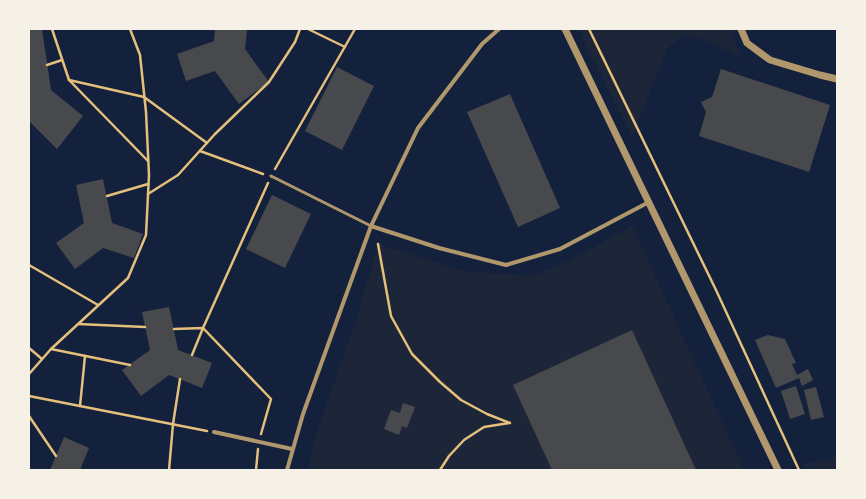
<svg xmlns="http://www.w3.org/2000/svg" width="866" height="499" viewBox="0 0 866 499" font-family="Rubik,sans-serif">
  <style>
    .green { fill: #1d2539 }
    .building { fill: #48494c }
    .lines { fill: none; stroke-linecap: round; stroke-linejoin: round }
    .path { stroke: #e5c07b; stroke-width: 2.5 }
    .service { stroke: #b1986c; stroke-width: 3 }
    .minor { stroke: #b1986c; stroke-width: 4 }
    .tertiary { stroke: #b1986c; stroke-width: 7 }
  </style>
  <rect width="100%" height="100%" fill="#14213d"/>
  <g class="green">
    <polygon points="579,29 730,29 741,57 707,41 683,34 667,49 632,136 588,50"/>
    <polygon points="632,226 744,470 308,470 313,443 358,315 378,244 464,271 533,276 571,260"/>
    <polygon points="837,457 837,470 805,470 803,464"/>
  </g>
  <g class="building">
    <polygon points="29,29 42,29 51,90 83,116 57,149 29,121"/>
    <polygon points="215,29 247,29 245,49 269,82 239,104 215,71 186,81 177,54 214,41"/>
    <polygon points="337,67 374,86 342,150 305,131"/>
    <polygon points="721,69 830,105 809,172 699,136 706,112 701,102 712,97"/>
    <polygon points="510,94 560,208 518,227 467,112"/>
    <polygon points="103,179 112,223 143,234 134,258 103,248 75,269 56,243 84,223 76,185"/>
    <polygon points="272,195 311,214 285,268 246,249"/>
    <polygon points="169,307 178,350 212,363 202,388 169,375 141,396 122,370 150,350 142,312"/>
    <polygon points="632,330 696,470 552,470 513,385"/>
    <polygon points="768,335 785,339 796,363 792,364 797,375 808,369 813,380 802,386 799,378 776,388 755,340"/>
    <polygon points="796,386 805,414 790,419 781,391"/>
    <polygon points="816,387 824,417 811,420 804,390"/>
    <polygon points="403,403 415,407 407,428 402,426 399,435 384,429 391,410 400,413"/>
    <polygon points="64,437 89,448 80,470 50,470"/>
  </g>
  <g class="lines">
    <g class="path">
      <polyline points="52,29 69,80 148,161"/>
      <polyline points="308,29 345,47"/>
      <polyline points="589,29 716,290 799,470"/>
      <polyline points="47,65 62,60"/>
      <polyline points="69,80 144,97 207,143"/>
      <polyline points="200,151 263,174"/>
      <polyline points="275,169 355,29"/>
      <polyline points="148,194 178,175 215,134 269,82 295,42 300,29"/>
      <polyline points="107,196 148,184"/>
      <polyline points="378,244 391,316 412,354 440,382 461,400 487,414 510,423"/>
      <polyline points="29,265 98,305"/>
      <polyline points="78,324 145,327"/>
      <polyline points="174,329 203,328 192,355"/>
      <polyline points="29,348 42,359"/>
      <polyline points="51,349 130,365"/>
      <polyline points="29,374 51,349 128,278 146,235 149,175 146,112 140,55 130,29"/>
      <polyline points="29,396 207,431"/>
      <polyline points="80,406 85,356"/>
      <polyline points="29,416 56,456"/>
      <polyline points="261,434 271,399 203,328 268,183"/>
      <polyline points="169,470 173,424 180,379"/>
      <polyline points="256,470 258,449"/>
      <polyline points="440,470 449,456 464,440 484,427 509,423"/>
    </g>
    <polyline class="service" points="271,176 371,226"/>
    <g class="minor">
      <polyline points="371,226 439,248 506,265 560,249 649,202"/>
      <polyline points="214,432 292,449"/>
      <polyline points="287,470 303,414 371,226 418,128 482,44 499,29"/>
    </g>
    <g class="tertiary">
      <polyline points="565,29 778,470"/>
      <polyline points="741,29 747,43 770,60 820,75 837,79"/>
    </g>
  </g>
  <rect width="866" height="499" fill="none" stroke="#f6f1e7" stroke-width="60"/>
</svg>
